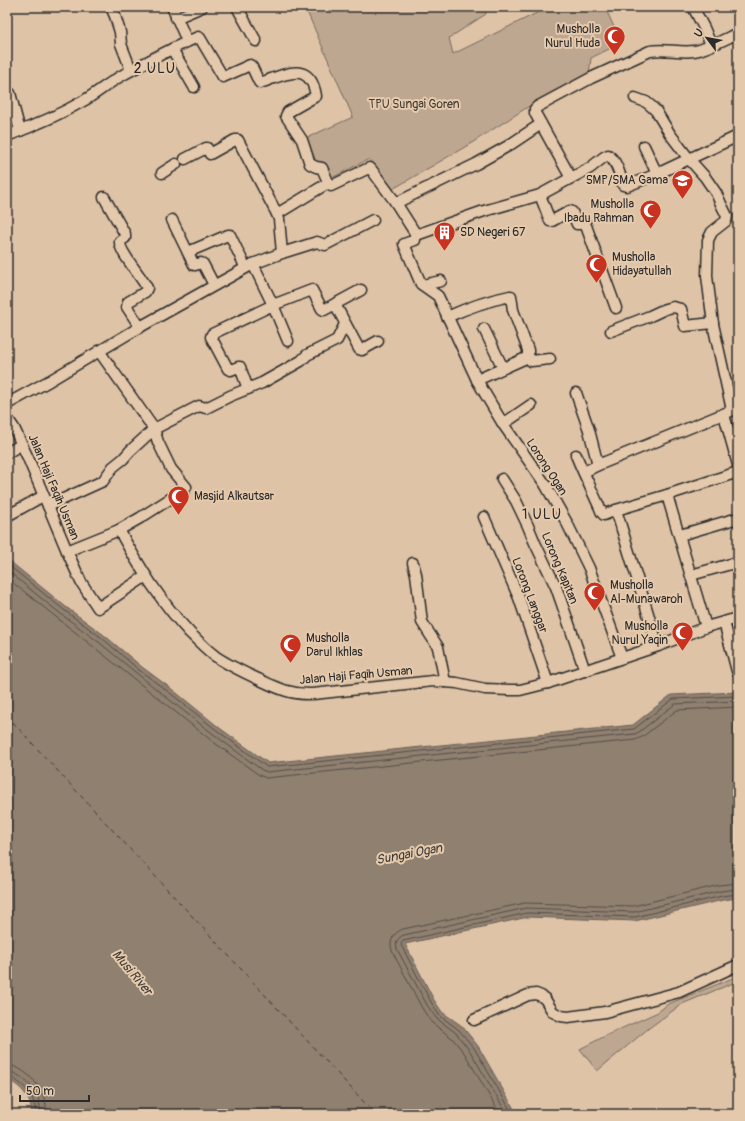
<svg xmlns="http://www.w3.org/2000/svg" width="745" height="1121" viewBox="0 0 745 1121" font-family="Pangolin,sans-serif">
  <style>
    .green { fill: #bda790; stroke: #74695e }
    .water { fill: #908070; stroke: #685e54 }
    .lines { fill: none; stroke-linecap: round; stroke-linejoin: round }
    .shore { stroke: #534d47; stroke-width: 1 }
    .ferry { stroke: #3f3c39; stroke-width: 1; stroke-dasharray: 5 4; stroke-linecap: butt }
    .minor-casing { stroke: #2b2b2b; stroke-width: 13 }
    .minor { stroke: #e5c9ac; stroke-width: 10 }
    .labels { text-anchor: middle; stroke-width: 4; stroke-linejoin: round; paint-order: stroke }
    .poi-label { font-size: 12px; fill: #2b2b2b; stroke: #e5c9ac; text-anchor: start }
    .park-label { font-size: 12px; fill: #413e3a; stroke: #e5c9ac }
    .street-label { font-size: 12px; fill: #2b2b2b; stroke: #e5c9ac }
    .water-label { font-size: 13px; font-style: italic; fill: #3f3c39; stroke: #e5c9ac }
    .quarter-label { font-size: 14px; letter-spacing: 1px; fill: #2b2b2b; stroke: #e5c9ac }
  </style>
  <rect width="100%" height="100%" fill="#dec3a7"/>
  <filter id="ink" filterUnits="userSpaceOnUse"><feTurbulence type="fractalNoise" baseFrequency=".025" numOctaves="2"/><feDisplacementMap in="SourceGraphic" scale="8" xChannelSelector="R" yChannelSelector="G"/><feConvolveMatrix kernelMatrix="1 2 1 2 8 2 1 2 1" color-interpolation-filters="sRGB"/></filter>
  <g filter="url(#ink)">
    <g class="green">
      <polygon points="305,7 484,7 486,14 449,38 453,54 549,7 605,7 621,43 591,58 589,74 534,103 470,144 391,190 369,159 322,183 306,138 353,117"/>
      <polygon points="738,976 738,981 682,1004 649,1028 597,1071 580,1049 607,1035 658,1012 668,1004"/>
    </g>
    <path class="water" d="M7,559L66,607L104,635L142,667L173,690L221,729L268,763L633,725L671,695L738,692V898L723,900L635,921L528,917L405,944L434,1000L442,1012L462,1026L478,1046L514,1109L524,1114H32C30,1096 23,1088 7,1079Z"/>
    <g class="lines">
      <g class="shore">
        <polyline points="7,564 64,610 102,638 139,670 170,693 219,732 267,767 634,729 673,699 738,696"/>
        <path d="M7,570C25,585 43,600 61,614C74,624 87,633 100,643C153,687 206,730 262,770L267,772L635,734L639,732L675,704L738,701"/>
        <polyline points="7,578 212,741 259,775 266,778 635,740 642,737 677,710 738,707"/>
        <path d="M7,1065C22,1066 38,1082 43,1095C46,1100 46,1108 47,1114"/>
        <path d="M7,1071C19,1072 34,1087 38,1098C40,1103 40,1109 41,1114"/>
        <path d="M7,1076C12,1077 15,1079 18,1082C30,1090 35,1100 36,1114"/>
        <path d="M500,1114L465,1054L452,1038L431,1022L422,1008L392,951C389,941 393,933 403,929L525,903L633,906L719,885L738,883"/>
        <path d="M507,1114L470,1051L456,1033L436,1018L427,1005L397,949C395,942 398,937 404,935L526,908L634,912L721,891L738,889"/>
        <polyline points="515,1114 511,1111 474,1048 459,1030 439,1015 431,1002 402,947 401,944 403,941 527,913 635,917 722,896 738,894"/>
      </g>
      <polyline class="ferry" points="7,716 375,1114"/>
      <defs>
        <g id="minor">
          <polyline points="111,7 115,16 120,32 121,44 131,70"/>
          <polyline points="172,7 187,41"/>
          <polyline points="237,7 256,41"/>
          <polyline points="693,7 704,28 711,45"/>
          <polyline points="176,18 202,7"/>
          <polyline points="172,49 194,87"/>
          <polyline points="10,93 20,131"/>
          <polyline points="635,98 646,102 651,106 656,111 670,134 689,159 705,177 716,193 722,206 727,216 726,221 712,232 708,240 707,276 713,324 732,410"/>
          <path d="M7,136C34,126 61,114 85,100C98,92 109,83 121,76C146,62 172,48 198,37L200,38L223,77L250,65L252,67L259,82L260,83C284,75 310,59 316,96L288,112L286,116L302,140L310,164L316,167L322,168L329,184L331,186L369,168L371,169L396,203L476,164L508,146L541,124"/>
          <polyline points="644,146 657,174"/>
          <polyline points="185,159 206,148 207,148 210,154 235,140 238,140 277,214 279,219 282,253"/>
          <polyline points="162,173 176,164"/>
          <path d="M571,178L590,168L604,157L608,155C617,161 620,175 623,185L627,186L657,174L738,136"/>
          <polyline points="540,195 550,221 552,221 570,211 572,212 577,224 580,224 584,222 585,223 616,308"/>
          <path d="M104,197L125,234V238L120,241C118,251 142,277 147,288L145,292L128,302L127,307L140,327"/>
          <path d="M396,203L415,233L419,234L484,211L540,195L571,178L535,113V109L537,107L591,78L650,51C664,48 679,53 694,51C705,50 727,38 738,33"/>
          <polyline points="277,214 328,183"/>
          <polyline points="172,220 194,265 195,265 201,263 203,264 214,285"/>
          <polyline points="415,233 415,240 404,244 421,284 438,296 477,380 484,392 503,424 545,484 567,523 589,568 622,658"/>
          <polyline points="188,252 228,235 230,235 243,262 245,268"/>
          <polyline points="253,264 273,305 312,290 322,309 324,310 361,290"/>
          <polyline points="423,285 441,281"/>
          <polyline points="335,304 359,349 362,350 378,341"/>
          <path d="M447,317C469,307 486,301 510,296H511L513,310L528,350V355L526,358L477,380"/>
          <polyline points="484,329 503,368"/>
          <polyline points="611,331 650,316 665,309 673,307 681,309 685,326 713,323"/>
          <polyline points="99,351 154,429 199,406 206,408 230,396 262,383 301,361 307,355 337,340 345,324"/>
          <polyline points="528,355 531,361 550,359"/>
          <polyline points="248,389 240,367 238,367 231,370 228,369 211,337 212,334 273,305 288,341"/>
          <polyline points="576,393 589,430 598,465"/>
          <polyline points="7,404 49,381 140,327 253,264 282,253 317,242 325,245 373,220"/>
          <path d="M7,418L14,428L28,458L67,551L119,530C140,568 160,601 190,633C198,641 206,649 215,656C228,665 243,672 258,679C277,688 291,695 313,694L433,681L457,683L485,689L510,690H520L548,683L658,646L706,627L738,618"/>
          <polyline points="725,418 738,465"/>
          <polyline points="503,424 531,405"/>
          <polyline points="7,453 22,444"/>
          <path d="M576,455C584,475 594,494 602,513L604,515L616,510"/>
          <polyline points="584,472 598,465 738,408"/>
          <polyline points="502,479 516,501 528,526 535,543 556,587 570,627 585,671"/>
          <polyline points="667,495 706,627"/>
          <polyline points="48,506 103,481 113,467 123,459 130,451 154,429 158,442 171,469 186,487 184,490 140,518 119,530"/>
          <polyline points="7,516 43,496"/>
          <polyline points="484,517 519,598 548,683"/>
          <polyline points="680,535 738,518"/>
          <polyline points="67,551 81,582 98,608 146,576"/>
          <polyline points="413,563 416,574 422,622 438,647 445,682"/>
          <polyline points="691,575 738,562"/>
          <polyline points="724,622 737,671"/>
          <polyline points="658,646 616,510 667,495 738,472"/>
          <polyline points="474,1020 528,995 536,994 541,996 545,999 553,1012 561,1016 568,1017 605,1012 679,992 738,965"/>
        </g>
      </defs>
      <use href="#minor" class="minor-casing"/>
      <use href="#minor" class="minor"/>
    </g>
  </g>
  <defs>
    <symbol id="mosque-pin" viewBox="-11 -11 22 30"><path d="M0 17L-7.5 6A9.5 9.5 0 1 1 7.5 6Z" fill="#c8321e" stroke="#e5c9ac"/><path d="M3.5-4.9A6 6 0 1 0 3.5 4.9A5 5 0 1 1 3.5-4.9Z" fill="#fff"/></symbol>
    <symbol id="school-pin" viewBox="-11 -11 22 30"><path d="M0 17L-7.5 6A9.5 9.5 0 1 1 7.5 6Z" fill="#c8321e" stroke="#e5c9ac"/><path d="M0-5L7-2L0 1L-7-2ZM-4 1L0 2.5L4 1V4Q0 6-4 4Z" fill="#fff"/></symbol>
    <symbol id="building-pin" viewBox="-11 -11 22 30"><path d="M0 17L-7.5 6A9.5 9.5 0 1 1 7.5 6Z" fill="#c8321e" stroke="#e5c9ac"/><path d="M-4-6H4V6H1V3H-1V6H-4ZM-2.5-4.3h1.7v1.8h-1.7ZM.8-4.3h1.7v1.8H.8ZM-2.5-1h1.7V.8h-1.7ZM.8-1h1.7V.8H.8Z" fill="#fff"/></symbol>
  </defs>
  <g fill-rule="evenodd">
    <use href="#mosque-pin" x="602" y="24" width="25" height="34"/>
    <use href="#school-pin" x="670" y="168" width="25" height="34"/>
    <use href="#mosque-pin" x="638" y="198" width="25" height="34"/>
    <use href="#building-pin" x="432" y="220" width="25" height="34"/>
    <use href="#mosque-pin" x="584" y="252" width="25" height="34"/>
    <use href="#mosque-pin" x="166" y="484" width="25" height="34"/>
    <use href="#mosque-pin" x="582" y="580" width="25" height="34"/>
    <use href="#mosque-pin" x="670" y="620" width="25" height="34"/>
    <use href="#mosque-pin" x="278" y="632" width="25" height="34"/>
  </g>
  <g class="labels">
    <g class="poi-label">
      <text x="600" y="33" text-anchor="end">Musholla<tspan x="600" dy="14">Nurul Huda</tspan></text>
      <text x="668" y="184" text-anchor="end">SMP/SMA Gama</text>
      <text x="634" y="208" text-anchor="end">Musholla<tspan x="634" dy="14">Ibadu Rahman</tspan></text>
      <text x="460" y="236">SD Negeri 67</text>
      <text x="612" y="261">Musholla<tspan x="612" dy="14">Hidayatullah</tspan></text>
      <text x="194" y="500">Masjid Alkautsar</text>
      <text x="610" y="589">Musholla<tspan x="610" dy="14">Al-Munawaroh</tspan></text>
      <text x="668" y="630" text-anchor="end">Musholla<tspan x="668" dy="14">Nurul Yaqin</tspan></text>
      <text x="306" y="642">Musholla<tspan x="306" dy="14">Darul Ikhlas</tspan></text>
    </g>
    <g class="park-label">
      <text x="414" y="108">TPU Sungai Goren</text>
    </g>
    <g class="street-label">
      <text transform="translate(547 467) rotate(57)" y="4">Lorong Ogan</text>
      <text transform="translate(54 487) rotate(67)" y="4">Jalan Haji Faqih Usman</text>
      <text transform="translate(560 568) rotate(67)" y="4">Lorong Kapitan</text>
      <text transform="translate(530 595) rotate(69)" y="4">Lorong Langgar</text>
      <text transform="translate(356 675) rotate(-5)" y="4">Jalan Haji Faqih Usman</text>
    </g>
    <g class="water-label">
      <text transform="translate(409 853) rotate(-11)" y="5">Sungai Ogan</text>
      <text transform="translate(133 972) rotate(50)" y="5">Musi River</text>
    </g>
    <g class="quarter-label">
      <text x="155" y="73">2 ULU</text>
      <text x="542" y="519">1 ULU</text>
    </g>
  </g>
  <rect width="745" height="1121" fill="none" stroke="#e5c9ac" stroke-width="24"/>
  <rect x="12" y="12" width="721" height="1097" fill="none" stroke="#2b2b2b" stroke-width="1.5" filter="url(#ink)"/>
  <g transform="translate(707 38) rotate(302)" stroke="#e5c9ac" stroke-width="3" paint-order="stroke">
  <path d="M0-3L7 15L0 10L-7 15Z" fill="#2b2b2b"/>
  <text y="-6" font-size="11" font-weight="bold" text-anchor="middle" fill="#2b2b2b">U</text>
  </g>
  <path d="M20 1095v6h69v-6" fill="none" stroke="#2b2b2b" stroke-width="2"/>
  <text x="26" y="1095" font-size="12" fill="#2b2b2b" stroke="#e5c9ac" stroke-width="3" paint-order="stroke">50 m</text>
</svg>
